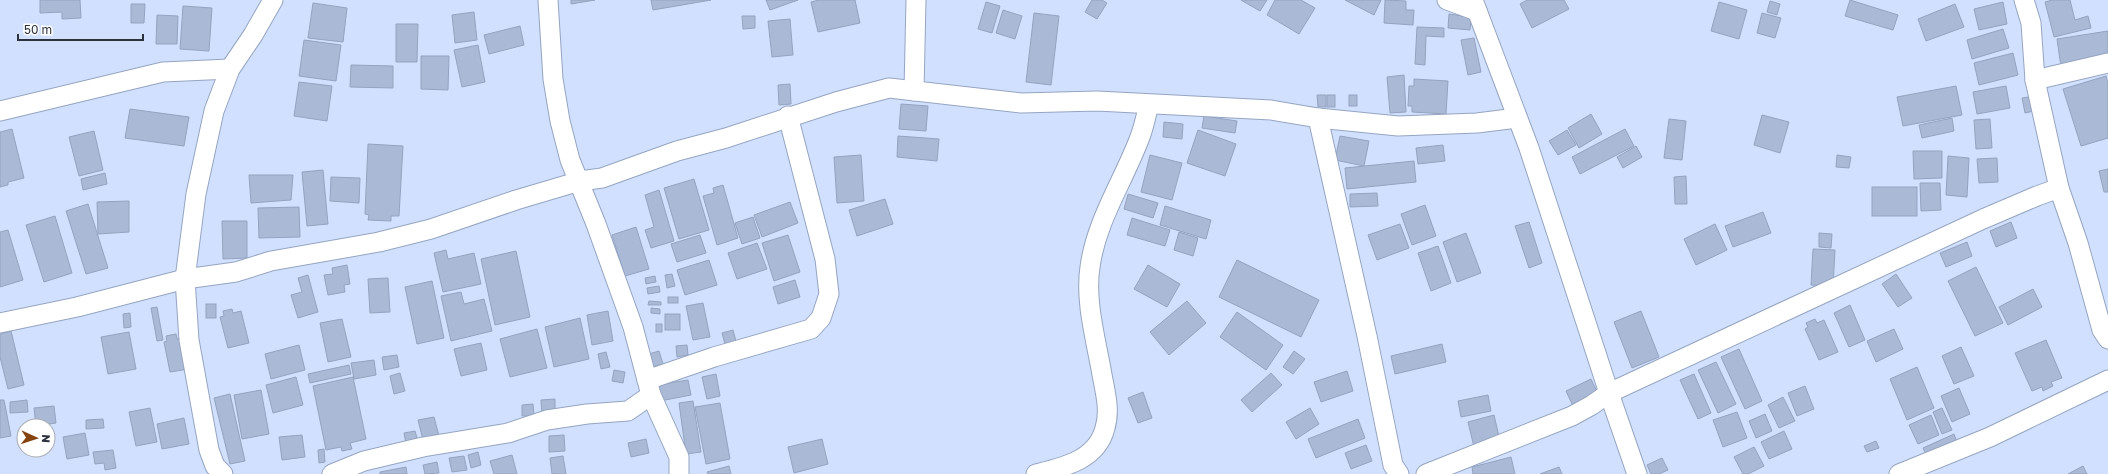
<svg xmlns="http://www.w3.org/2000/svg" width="2108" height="474" viewBox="0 0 2108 474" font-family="'Golos Text',sans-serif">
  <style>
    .building { fill: #aabad6; stroke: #94a3bf }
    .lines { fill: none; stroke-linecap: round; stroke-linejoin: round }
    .street-casing { stroke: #95a5c1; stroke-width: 21 }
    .street { stroke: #fff; stroke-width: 19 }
  </style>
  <rect width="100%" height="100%" fill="#d0e0fe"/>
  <g class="building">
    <polygon points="40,0 80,0 81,18 62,19 62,12 40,13"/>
    <polygon points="571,0 595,0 571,4"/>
    <polygon points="651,0 711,0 653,10"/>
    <polygon points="766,0 798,0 770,10"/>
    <polygon points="819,0 855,0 860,23 818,32 811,2"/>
    <polygon points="1092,0 1102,0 1107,3 1097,19 1085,12"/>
    <polygon points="1241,0 1267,0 1260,11"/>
    <polygon points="1275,0 1301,0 1315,8 1299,34 1267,15"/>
    <polygon points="1345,0 1381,0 1374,15"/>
    <polygon points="1385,0 1406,1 1406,10 1414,10 1413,25 1384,23"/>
    <polygon points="1527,0 1564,0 1569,9 1532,28 1520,4"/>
    <polygon points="1850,0 1898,15 1893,30 1845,16"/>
    <polygon points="2052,0 2070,0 2075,20 2088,16 2091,28 2054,37 2045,2"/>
    <polygon points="1770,1 1780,4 1777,15 1767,12"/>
    <polygon points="986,2 1000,6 992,33 978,29"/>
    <polygon points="1719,2 1747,10 1739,39 1711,31"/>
    <polygon points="2003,2 2007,24 1979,30 1974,9"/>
    <polygon points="313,3 347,8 343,42 308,38"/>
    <polygon points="131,4 145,4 144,23 131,23"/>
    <polygon points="1955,4 1964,27 1926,41 1918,19"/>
    <polygon points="183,6 212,8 209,51 180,49"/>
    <polygon points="1003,10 1022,16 1015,39 996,33"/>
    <polygon points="474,12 477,40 455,43 452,15"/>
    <polygon points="1034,13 1059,16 1051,85 1026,82"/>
    <polygon points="1762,13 1781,18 1775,38 1757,33"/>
    <polygon points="1449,14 1471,17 1470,30 1448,28"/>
    <polygon points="157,15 178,16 177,44 156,44"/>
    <polygon points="742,16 755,16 755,28 743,29"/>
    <polygon points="790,19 793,55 772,57 768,21"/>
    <polygon points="396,24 418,24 417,62 396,62"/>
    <polygon points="520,26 524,45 489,54 484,35"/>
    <polygon points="1417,27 1444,28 1444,37 1426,36 1425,65 1415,64"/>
    <polygon points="2003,29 2009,48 1972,59 1967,40"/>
    <polygon points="2108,31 2108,61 2061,67 2057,39"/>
    <polygon points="1474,38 1481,72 1468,75 1461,40"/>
    <polygon points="304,40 341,45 336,81 299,76"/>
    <polygon points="478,45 485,82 462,87 454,50"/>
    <polygon points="2013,53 2018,75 1979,85 1974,63"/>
    <polygon points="421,56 449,56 448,90 421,89"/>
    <polygon points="351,65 393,66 393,88 350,87"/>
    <polygon points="1404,75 1406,112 1390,113 1387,77"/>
    <polygon points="2106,76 2108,84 2108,138 2081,146 2063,89"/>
    <polygon points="1414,79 1448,81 1446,114 1412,112 1412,106 1408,106 1409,86 1414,86"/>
    <polygon points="299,82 332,86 327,121 294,116"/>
    <polygon points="790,84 791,104 779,105 778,85"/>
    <polygon points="1956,86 1962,115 1903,126 1897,97"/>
    <polygon points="2006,86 2010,108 1977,114 1973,92"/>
    <polygon points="1317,95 1326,95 1326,107 1318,107"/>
    <rect x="1327" y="95" width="8" height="12"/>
    <rect x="1349" y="95" width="8" height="11"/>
    <polygon points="2035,96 2038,110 2025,113 2022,98"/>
    <polygon points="901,104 928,106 926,131 899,129"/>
    <polygon points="130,109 189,117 184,146 125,138"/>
    <polygon points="1591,114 1602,134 1579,148 1568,128"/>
    <polygon points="1762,115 1789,122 1780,153 1754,145"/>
    <polygon points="1204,116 1237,121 1235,133 1202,128"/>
    <polygon points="1952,118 1954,131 1922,138 1919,125"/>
    <polygon points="1669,119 1686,121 1682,160 1664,158"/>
    <polygon points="1990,119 1992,148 1976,149 1974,120"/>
    <polygon points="1164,122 1183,124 1182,139 1163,137"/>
    <polygon points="12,129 24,178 8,182 8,185 0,187 0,132"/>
    <polygon points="1625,129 1634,146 1580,174 1572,157"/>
    <polygon points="1198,130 1236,144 1225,176 1187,163"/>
    <polygon points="1567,130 1576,145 1558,155 1549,141"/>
    <polygon points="94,131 103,170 79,176 69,137"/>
    <polygon points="898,136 939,139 937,161 897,157"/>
    <polygon points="1340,136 1369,141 1364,166 1335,160"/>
    <polygon points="368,144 403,146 399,216 391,216 391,221 368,220 369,215 365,214"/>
    <polygon points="1443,145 1445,161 1418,164 1416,148"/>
    <polygon points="1636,146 1642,157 1623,168 1617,157"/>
    <polygon points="1913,151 1942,151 1942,178 1914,179"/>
    <polygon points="861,155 864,201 837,203 834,157"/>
    <polygon points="1150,155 1182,163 1172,200 1141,192"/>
    <polygon points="1837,155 1851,157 1849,168 1836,167"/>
    <polygon points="1948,156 1969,158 1967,197 1946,195"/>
    <polygon points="1997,158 1998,182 1979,183 1977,159"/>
    <polygon points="1414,161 1416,182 1347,189 1345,168"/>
    <polygon points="2108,169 2108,192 2104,192 2099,171"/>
    <polygon points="323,170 328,224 307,226 302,172"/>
    <polygon points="105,173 107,184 83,190 81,179"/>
    <polygon points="249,175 293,175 291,200 251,203"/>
    <polygon points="1686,176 1687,204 1675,204 1674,177"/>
    <polygon points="331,177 360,178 359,203 330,201"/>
    <polygon points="694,179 709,230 679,239 664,188"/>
    <polygon points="1920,183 1940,183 1941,210 1921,211"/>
    <polygon points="723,185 738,238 717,245 703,196 714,193 713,188"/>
    <rect x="1872" y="187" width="45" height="29"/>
    <polygon points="659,190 674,241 651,248 645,230 654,227 645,195"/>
    <polygon points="1377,193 1378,206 1350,207 1350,194"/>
    <polygon points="1128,194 1158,203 1153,218 1124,209"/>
    <polygon points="885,199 893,224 857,236 849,210"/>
    <polygon points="129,201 129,232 98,234 97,202"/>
    <polygon points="790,202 798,223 762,237 754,215"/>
    <polygon points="88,204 108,268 86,274 66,211"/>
    <polygon points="1425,205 1436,236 1412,245 1401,214"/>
    <polygon points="1165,206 1211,220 1206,239 1160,225"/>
    <polygon points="299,207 300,237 259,238 258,208"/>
    <polygon points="1763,212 1771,233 1733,247 1725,226"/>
    <polygon points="55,216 72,273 44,282 26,225"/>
    <polygon points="753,217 760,238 742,244 735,223"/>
    <polygon points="1132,218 1170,230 1165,246 1127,235"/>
    <polygon points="222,221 247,221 247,258 223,259"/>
    <polygon points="1529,222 1542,263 1529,268 1515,226"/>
    <polygon points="2011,222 2017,238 1996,247 1990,231"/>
    <polygon points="1400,224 1409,248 1377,260 1368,235"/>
    <polygon points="1715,224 1727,250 1696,265 1684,239"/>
    <polygon points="636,227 649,269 625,276 612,235"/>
    <polygon points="8,230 23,280 0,287 0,232"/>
    <polygon points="1179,232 1198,238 1193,256 1174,250"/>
    <polygon points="1466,233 1481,273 1457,282 1443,242"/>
    <polygon points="1819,233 1832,234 1831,248 1819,247"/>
    <polygon points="700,235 706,253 677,262 671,244"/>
    <polygon points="788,235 800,272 774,281 762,243"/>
    <polygon points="1967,242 1972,256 1946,267 1940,253"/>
    <polygon points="757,243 767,269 737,279 728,253"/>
    <polygon points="1438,246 1451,283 1431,291 1418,253"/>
    <polygon points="1813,249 1835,250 1833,286 1811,285"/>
    <polygon points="446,250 448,259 474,253 481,284 443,292 434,253"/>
    <polygon points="516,251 530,317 495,325 481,259"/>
    <polygon points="709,260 717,285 685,295 677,270"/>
    <polygon points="1237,260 1319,300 1301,337 1219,297"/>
    <polygon points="347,265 350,284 344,285 345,292 328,295 324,275 333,274 332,268"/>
    <polygon points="1148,265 1180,284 1167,307 1134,289"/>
    <polygon points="1976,267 2003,323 1975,336 1948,281"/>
    <polygon points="672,274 675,286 667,288 665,275"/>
    <polygon points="1896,274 1912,298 1898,307 1882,284"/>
    <polygon points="308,275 318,312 298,318 291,295 302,292 298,278"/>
    <polygon points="655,276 656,282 646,284 645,278"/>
    <polygon points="388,278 390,312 370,313 368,279"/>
    <polygon points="795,280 800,297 778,304 773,287"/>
    <polygon points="432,281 444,338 417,344 405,287"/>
    <polygon points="659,286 660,292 648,294 647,288"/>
    <polygon points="2033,289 2042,307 2008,325 1999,307"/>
    <polygon points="461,292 464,304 484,299 492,331 451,341 441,296"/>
    <rect x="668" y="297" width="10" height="6"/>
    <polygon points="649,301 661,302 661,305 648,305"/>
    <polygon points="1187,301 1206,323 1169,355 1150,332"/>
    <polygon points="703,303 710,337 693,340 686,306"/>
    <rect x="206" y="304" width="10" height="14"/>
    <polygon points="1850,305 1865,340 1849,347 1834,313"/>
    <polygon points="157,307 163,340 157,341 151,308"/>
    <polygon points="651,308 660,309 660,314 651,313"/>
    <polygon points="232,309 233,313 241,311 249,343 228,348 220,317 224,316 223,311"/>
    <polygon points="608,311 613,341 592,345 587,315"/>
    <polygon points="1641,311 1659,357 1632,368 1614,322"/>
    <polygon points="1237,312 1283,345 1266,370 1220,337"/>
    <polygon points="130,313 131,327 124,328 123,314"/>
    <rect x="665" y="314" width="15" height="16"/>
    <polygon points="580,318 589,359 554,367 545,327"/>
    <polygon points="342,319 351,357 328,362 320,323"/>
    <polygon points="1815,319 1817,323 1824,320 1838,352 1819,360 1805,329 1808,327 1806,323"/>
    <rect x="656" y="324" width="6" height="8"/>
    <polygon points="537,329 547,368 510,377 500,339"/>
    <polygon points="1894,329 1903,349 1876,362 1867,341"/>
    <polygon points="733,330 737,345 726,348 722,333"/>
    <polygon points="11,331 24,385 8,389 0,357 0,334"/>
    <polygon points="129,332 136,369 108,374 101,337"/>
    <polygon points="176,334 177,339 183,338 189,369 170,372 164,342 167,341 166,336"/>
    <polygon points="2046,340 2062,378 2051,382 2053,386 2043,391 2042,387 2032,391 2015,353"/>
    <polygon points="481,343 487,370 461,376 454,349"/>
    <polygon points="1442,344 1446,362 1395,374 1391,356"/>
    <polygon points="299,345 305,370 271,379 265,354"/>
    <polygon points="687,345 688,355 677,357 676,346"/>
    <polygon points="1961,347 1974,376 1954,384 1942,356"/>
    <polygon points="1739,349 1762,401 1745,409 1721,357"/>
    <polygon points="659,351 663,364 649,368 645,355"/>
    <polygon points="1294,351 1305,359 1293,374 1283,367"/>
    <polygon points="606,352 610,367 601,369 598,354"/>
    <polygon points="397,355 399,367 384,370 382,357"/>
    <polygon points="374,360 376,375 354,379 351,363"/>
    <polygon points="1716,362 1736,404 1718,413 1698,370"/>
    <polygon points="349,365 351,374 310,383 308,374"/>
    <polygon points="1917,367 1934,408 1907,420 1890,379"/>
    <polygon points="614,370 625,372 623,383 612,381"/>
    <polygon points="1347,371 1353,391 1321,402 1314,382"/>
    <polygon points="400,373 405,391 394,394 390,376"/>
    <polygon points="1271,373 1282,385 1252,412 1241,400"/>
    <polygon points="716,374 720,396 707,399 702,377"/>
    <polygon points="1694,374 1711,413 1698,419 1680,380"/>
    <polygon points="296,377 303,405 273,413 266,385"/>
    <polygon points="353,377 366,439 350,443 352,449 342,451 341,447 326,450 313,386"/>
    <polygon points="1591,379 1599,396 1574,408 1566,391"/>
    <polygon points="688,380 691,395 660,401 657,385"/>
    <polygon points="1805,386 1814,409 1797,416 1788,393"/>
    <polygon points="1959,388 1970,414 1952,422 1941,396"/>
    <polygon points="261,390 269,434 242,439 234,395"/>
    <polygon points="1143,392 1152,418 1138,423 1128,398"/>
    <polygon points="230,394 245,461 230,464 214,398"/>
    <polygon points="1488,395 1491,411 1461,417 1458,401"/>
    <polygon points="1783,397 1795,421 1779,428 1768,405"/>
    <polygon points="555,399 555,415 542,415 541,400"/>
    <polygon points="0,400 4,400 11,436 0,438"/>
    <polygon points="27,400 28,412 10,413 10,402"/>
    <polygon points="693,401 701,452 686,454 679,403"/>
    <polygon points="720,403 730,459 706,464 695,407"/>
    <polygon points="533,404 534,416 522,416 522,405"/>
    <polygon points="54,406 56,423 36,426 34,408"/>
    <polygon points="150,408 157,442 136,446 129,412"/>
    <polygon points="1310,408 1319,424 1296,439 1286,422"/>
    <polygon points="1942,408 1952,430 1942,434 1933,412"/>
    <polygon points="1737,412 1747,438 1723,447 1713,420"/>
    <polygon points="1765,414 1772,431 1756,438 1749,421"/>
    <polygon points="1494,415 1500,441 1474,447 1468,422"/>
    <polygon points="1931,415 1939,435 1918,444 1909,425"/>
    <polygon points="434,417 439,436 423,440 418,420"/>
    <polygon points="184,418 189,444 162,449 157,424"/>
    <polygon points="103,419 104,428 86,429 86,420"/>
    <polygon points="1358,419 1365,438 1316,458 1308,439"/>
    <polygon points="415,431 418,441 406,444 404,433"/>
    <polygon points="1784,431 1792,449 1769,459 1761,442"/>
    <polygon points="85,433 89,455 67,459 63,437"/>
    <polygon points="1954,434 1957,442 1927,456 1923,448"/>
    <polygon points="302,435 305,457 282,460 279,437"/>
    <polygon points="564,435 565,451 549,452 549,436"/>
    <polygon points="646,439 649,453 631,457 628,443"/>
    <polygon points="822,439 828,464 794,473 788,447"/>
    <polygon points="1876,441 1879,448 1867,452 1864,446"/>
    <polygon points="1366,445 1372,461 1351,469 1345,453"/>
    <polygon points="1754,447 1764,466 1748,474 1743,474 1734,457"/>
    <polygon points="324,449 325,462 319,463 318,450"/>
    <polygon points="113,450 116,468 105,470 104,463 95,464 93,452"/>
    <polygon points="478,452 481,465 471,468 468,455"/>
    <polygon points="512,455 517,474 494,474 490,461"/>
    <polygon points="464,456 467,470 452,472 449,458"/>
    <polygon points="563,456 566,474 552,474 550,458"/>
    <polygon points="1511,457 1515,474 1473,474 1472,467"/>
    <polygon points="1662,458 1668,470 1659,474 1651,474 1647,465"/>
    <polygon points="437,462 439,473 425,474 423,465"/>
    <polygon points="729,466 731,474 708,474 707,472"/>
    <polygon points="2083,466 2087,474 2068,474"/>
    <polygon points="406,467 407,474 380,474 380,472"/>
    <polygon points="1559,467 1562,474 1540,474"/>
  </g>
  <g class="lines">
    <defs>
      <g id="street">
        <polyline points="548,0 553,79 560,121 570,160 596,224 633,327 651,395 679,457 679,474"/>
        <polyline points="1447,0 1477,11"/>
        <polyline points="1473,0 1529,148 1609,393 1637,474"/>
        <polyline points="2024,0 2031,23 2035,80 2059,188"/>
        <polyline points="2035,80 2108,63"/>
        <polyline points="914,91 916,0"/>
        <polyline points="0,111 163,72 230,69"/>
        <polyline points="1318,118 1367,336 1393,465 1399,474"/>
        <polyline points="0,323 77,307 185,279 236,272 271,261 379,242 431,229 516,200 580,181 602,178 677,151 726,138 836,102 889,88 1021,103 1097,101 1271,110 1318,118 1398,126 1477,123 1517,118"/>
        <polyline points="647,380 714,357 811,329 821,318 829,294 825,259 788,116"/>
        <polyline points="223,474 215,466 209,450 189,340 185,279 196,194 214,111 230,69 253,35 273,0"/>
        <polyline points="332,474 364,461 423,447 508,433 547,420 587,414 628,411 651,395"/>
        <path d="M1036,474C1064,467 1097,460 1105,428C1111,409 1104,388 1101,369C1095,336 1085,300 1090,267C1096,221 1124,180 1140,137C1144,127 1146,115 1149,105"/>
        <polyline points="1426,474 1572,416 1592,405 1609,393 1983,219 2037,196 2059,188 2078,243 2102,330 2108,339"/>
        <polyline points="1899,474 1990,437 2108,380"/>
      </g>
    </defs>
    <use href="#street" class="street-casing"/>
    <use href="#street" class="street"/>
  </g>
  <g transform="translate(36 438) rotate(93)"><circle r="19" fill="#ffffff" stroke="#aaadb1"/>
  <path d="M0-3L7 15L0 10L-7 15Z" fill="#854310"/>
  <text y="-6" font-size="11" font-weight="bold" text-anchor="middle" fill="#2b323d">N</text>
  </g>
  <path d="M18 34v6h125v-6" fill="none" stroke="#2b323d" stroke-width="2"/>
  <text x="24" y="34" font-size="12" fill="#2b323d" stroke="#ffffff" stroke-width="3" paint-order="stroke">50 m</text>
</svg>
